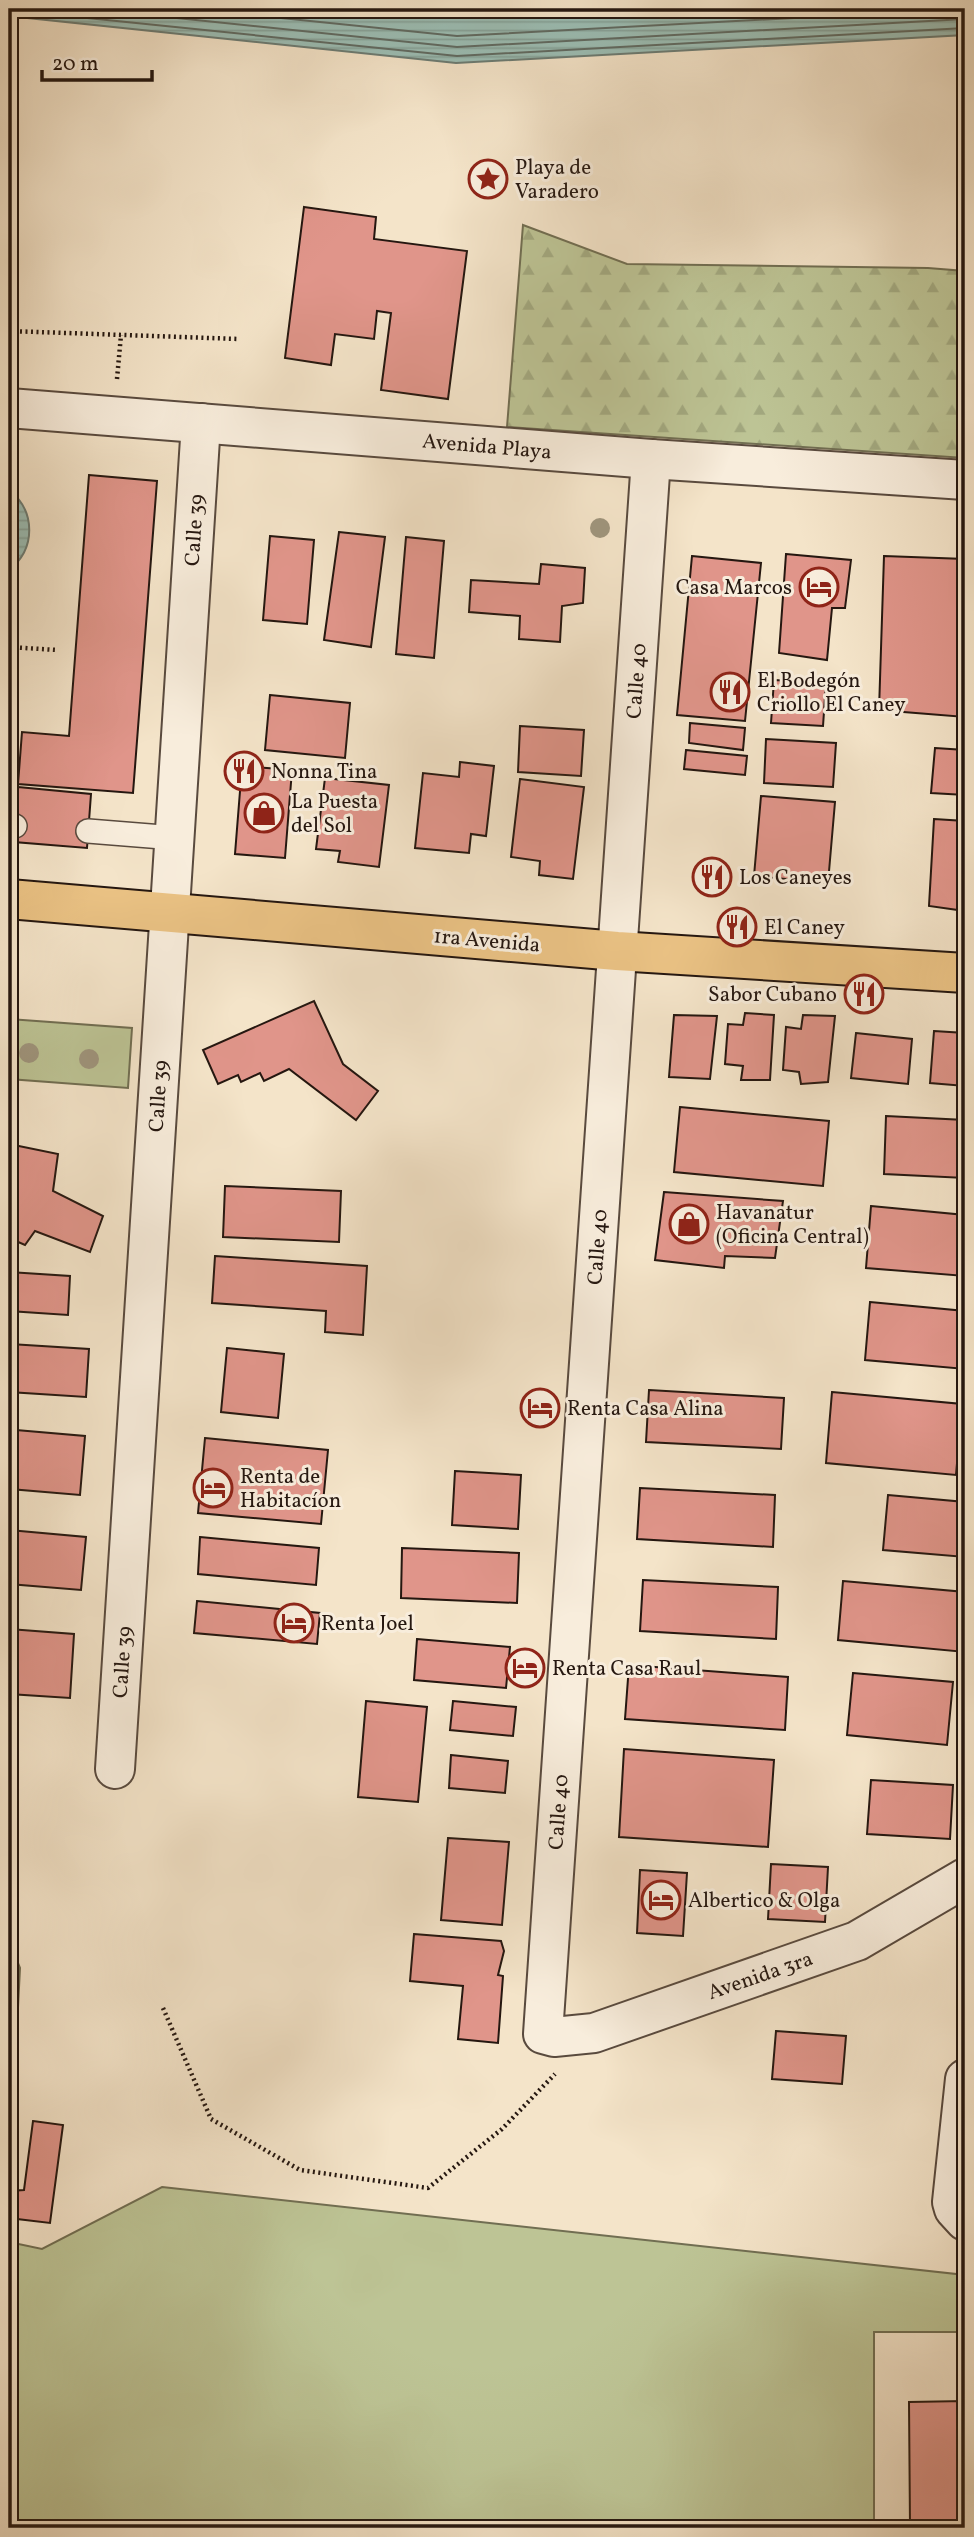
<svg xmlns="http://www.w3.org/2000/svg" width="974" height="2537" viewBox="0 0 974 2537" font-family="Vollkorn,serif">
  <style>
    .green { fill: #bdc495; stroke: #716e52; stroke-width: 2 }
    .forest { fill: url(#forest-firs); stroke: #716e52; stroke-width: 2 }
    .water { fill: url(#water-rules); stroke: #6c7c74; stroke-width: 2 }
    .lines { fill: none; stroke-linecap: round; stroke-linejoin: round }
    .shore { stroke: #606b63; stroke-width: 2 }
    .building { fill: #e0958a; stroke: #251710; stroke-width: 2 }
    .service-casing { stroke: #594a3e; stroke-width: 26 }
    .minor-casing { stroke: #594a3e; stroke-width: 42 }
    .primary-casing { stroke: #251710; stroke-width: 42 }
    .path { stroke: #251710; stroke-width: 4.5; stroke-dasharray: 2 3.5; stroke-linecap: butt }
    .service { stroke: #f8eddc; stroke-width: 23 }
    .minor { stroke: #f8eddc; stroke-width: 38 }
    .primary { stroke: #eac284; stroke-width: 38 }
    .tree { fill: #9f957d }
    .labels { text-anchor: middle; stroke-width: 6; stroke-linejoin: round; paint-order: stroke }
    .poi-label { font-size: 21px; fill: #251710; stroke: #f8eddc; text-anchor: start }
    .street-label { font-size: 21px; fill: #251710; stroke: #f8eddc }
  </style>
  <defs>
    <pattern id="forest-firs" width="22" height="20" patternUnits="userSpaceOnUse" patternTransform="scale(1.75)"><rect width="22" height="20" fill="#bdc495"/><path d="M5 1l3.5 6h-7zM16 11l3.5 6h-7z" fill="#a2a87f"/></pattern>
    <pattern id="water-rules" width="6" height="5" patternUnits="userSpaceOnUse" patternTransform="scale(1.75)"><rect width="6" height="5" fill="#9cbfb6"/><path d="M0 2.5h6" fill="none" stroke="#86a39b"/></pattern>
  </defs>
  <rect width="100%" height="100%" fill="#f4e4c9"/>
  <filter id="stains"><feTurbulence type="fractalNoise" baseFrequency=".00286" numOctaves="4"/><feColorMatrix values="0 0 0 0 .2 0 0 0 0 .09 0 0 0 0 .02 0 0 0 .5 -.17"/></filter>
  <radialGradient id="worn" r=".72"><stop offset=".6" stop-color="#630" stop-opacity="0"/><stop offset="1" stop-color="#630" stop-opacity=".3"/></radialGradient>
  <g class="green">
    <polygon points="9,1019 132,1028 128,1088 9,1079"/>
    <polygon points="9,1941 20,1968 15,2066 9,2090"/>
    <polygon points="162,2187 965,2275 965,2332 874,2332 874,2528 9,2528 9,2242 42,2249"/>
  </g>
  <polygon class="forest" points="523,225 627,264 928,268 965,271 965,458 507,427"/>
  <g class="water">
    <polygon points="9,9 965,9 965,35 456,63 9,16"/>
    <path d="M9,490C36,511 36,549 9,570Z"/>
  </g>
  <g class="lines">
    <g class="shore">
      <polyline points="90,9 457,47 965,19"/>
      <polyline points="192,9 457,36 961,9"/>
      <polyline points="9,10 457,56 965,28"/>
    </g>
  </g>
  <g class="building">
    <polygon points="304,207 376,217 374,239 467,251 448,399 381,390 391,313 377,311 374,339 335,334 331,365 285,358"/>
    <polygon points="89,475 157,481 133,793 18,784 22,732 69,736"/>
    <polygon points="339,532 385,537 371,647 324,640"/>
    <polygon points="270,536 314,540 307,624 263,620"/>
    <polygon points="406,537 444,541 434,658 396,654"/>
    <polygon points="786,554 851,560 845,608 832,608 827,660 779,653"/>
    <polygon points="692,556 761,563 745,721 677,715"/>
    <polygon points="884,556 965,559 965,717 879,710"/>
    <polygon points="541,564 585,568 583,603 562,606 560,642 519,639 520,616 469,612 471,580 539,584"/>
    <polygon points="774,680 826,683 823,726 771,723"/>
    <polygon points="270,695 350,703 345,758 265,750"/>
    <polygon points="690,723 745,728 743,750 689,743"/>
    <polygon points="520,726 584,730 581,776 518,772"/>
    <polygon points="766,739 836,743 833,787 764,783"/>
    <polygon points="935,748 965,750 965,795 931,793"/>
    <polygon points="686,750 747,756 745,775 684,769"/>
    <polygon points="460,762 494,766 486,836 471,834 469,853 415,848 423,773 459,777"/>
    <polygon points="242,766 292,770 285,858 235,854"/>
    <polygon points="325,778 389,785 379,867 338,862 340,851 316,849"/>
    <polygon points="520,779 584,787 573,879 539,875 540,861 511,857"/>
    <polygon points="18,787 91,794 87,848 14,842"/>
    <polygon points="761,796 835,802 828,883 754,876"/>
    <polygon points="934,819 965,821 965,911 929,906"/>
    <polygon points="314,1001 343,1064 378,1091 356,1120 289,1069 264,1081 260,1073 241,1082 238,1075 218,1084 203,1050"/>
    <polygon points="745,1013 774,1015 770,1080 741,1080 743,1066 725,1064 728,1024 743,1025"/>
    <polygon points="674,1015 717,1016 710,1079 669,1077"/>
    <polygon points="803,1015 835,1016 828,1082 801,1084 799,1072 783,1070 786,1027 801,1029"/>
    <polygon points="934,1031 965,1033 965,1086 930,1083"/>
    <polygon points="856,1033 912,1039 908,1084 851,1078"/>
    <polygon points="680,1107 829,1121 823,1186 674,1172"/>
    <polygon points="886,1116 965,1120 965,1178 884,1174"/>
    <polygon points="9,1144 58,1154 53,1191 103,1216 90,1252 35,1231 25,1245 9,1238"/>
    <polygon points="225,1186 341,1191 339,1242 223,1237"/>
    <polygon points="664,1192 783,1201 775,1258 725,1256 724,1268 655,1260"/>
    <polygon points="871,1206 965,1215 965,1276 866,1268"/>
    <polygon points="215,1256 367,1266 363,1335 325,1332 326,1311 212,1303"/>
    <polygon points="9,1272 70,1276 68,1315 9,1311"/>
    <polygon points="870,1302 965,1311 965,1369 865,1360"/>
    <polygon points="10,1344 89,1349 86,1397 9,1392"/>
    <polygon points="227,1348 284,1354 278,1418 221,1412"/>
    <polygon points="649,1390 784,1398 781,1449 646,1442"/>
    <polygon points="832,1392 962,1404 956,1475 826,1463"/>
    <polygon points="16,1430 85,1436 80,1495 10,1489"/>
    <polygon points="205,1438 328,1450 321,1524 198,1513"/>
    <polygon points="455,1471 521,1475 518,1529 452,1525"/>
    <polygon points="640,1488 775,1495 773,1547 637,1539"/>
    <polygon points="888,1495 965,1502 965,1557 883,1550"/>
    <polygon points="9,1530 86,1537 81,1590 9,1584"/>
    <polygon points="200,1537 319,1548 316,1585 198,1574"/>
    <polygon points="402,1548 519,1553 517,1603 401,1598"/>
    <polygon points="643,1580 778,1587 776,1639 640,1631"/>
    <polygon points="843,1581 965,1592 965,1652 838,1640"/>
    <polygon points="197,1601 320,1613 317,1644 194,1633"/>
    <polygon points="9,1629 74,1634 70,1698 9,1694"/>
    <polygon points="417,1639 510,1647 506,1688 414,1680"/>
    <polygon points="629,1665 788,1677 785,1730 625,1719"/>
    <polygon points="853,1673 953,1682 947,1745 847,1735"/>
    <polygon points="366,1701 427,1707 418,1802 358,1797"/>
    <polygon points="453,1701 516,1707 513,1736 450,1730"/>
    <polygon points="624,1749 774,1760 768,1847 619,1837"/>
    <polygon points="451,1755 508,1761 505,1793 449,1788"/>
    <polygon points="871,1780 953,1785 950,1839 867,1834"/>
    <polygon points="448,1838 509,1842 502,1925 441,1920"/>
    <polygon points="771,1864 828,1867 825,1922 768,1919"/>
    <polygon points="640,1870 687,1873 683,1936 637,1933"/>
    <polygon points="414,1934 501,1941 504,1951 498,1975 503,1976 498,2043 458,2039 463,1986 410,1981"/>
    <polygon points="776,2031 846,2036 842,2084 772,2079"/>
    <polygon points="33,2121 63,2125 50,2223 9,2218 9,2191 24,2190"/>
    <polygon points="965,2401 965,2526 910,2526 909,2402"/>
  </g>
  <g class="lines">
    <defs>
      <g id="service">
        <polyline points="9,827 15,826"/>
        <polyline points="88,831 175,838"/>
      </g>
      <g id="minor">
        <polyline points="9,408 651,459 965,480"/>
        <polyline points="651,459 543,2034 554,2037 594,2033 857,1941 965,1878"/>
        <polyline points="115,1769 201,423"/>
        <polyline points="965,2079 952,2202 954,2209 965,2221"/>
      </g>
      <polyline id="primary" points="9,899 617,951 965,973"/>
    </defs>
    <use href="#service" class="service-casing"/>
    <use href="#minor" class="minor-casing"/>
    <use href="#primary" class="primary-casing"/>
    <g class="path">
      <polyline points="9,331 239,339"/>
      <polyline points="117,379 121,335"/>
      <polyline points="9,647 57,650"/>
      <polyline points="163,2008 211,2119 300,2170 428,2188 502,2129 555,2074"/>
    </g>
    <use href="#service" class="service"/>
    <use href="#minor" class="minor"/>
    <use href="#primary" class="primary"/>
  </g>
  <g class="tree">
    <circle cx="600" cy="528" r="10"/>
    <circle cx="29" cy="1053" r="10"/>
    <circle cx="89" cy="1059" r="10"/>
  </g>
  <defs>
    <symbol id="sight-ring" viewBox="-11 -11 22 22"><circle r="9.5" fill="#f8eddc" stroke="#8f2418" stroke-width="1.5"/><path d="M0-6L1.8-2.2L6-1.7L2.9 1.2L3.7 5.4L0 3.3L-3.7 5.4L-2.9 1.2L-6-1.7L-1.8-2.2Z" fill="#8f2418"/></symbol>
    <symbol id="hotel-ring" viewBox="-11 -11 22 22"><circle r="9.5" fill="#f8eddc" stroke="#8f2418" stroke-width="1.5"/><path d="M-6-4.5h1.5V1H6V5H4.5V3h-9V5H-6ZM-4 0a1.8 1.8 0 1 1 3.6 0ZM.5 0V-2.5h3Q6-2.5 6 0Z" fill="#8f2418"/></symbol>
    <symbol id="restaurant-ring" viewBox="-11 -11 22 22"><circle r="9.5" fill="#f8eddc" stroke="#8f2418" stroke-width="1.5"/><path d="M-5-6h1v4h1v-4h1v4h1v-4h1v5L-1.5 .5V6h-2V.5L-5-1ZM5-6V6H3V1.5H1.5Q1.5-4 5-6Z" fill="#8f2418"/></symbol>
    <symbol id="shop-ring" viewBox="-11 -11 22 22"><circle r="9.5" fill="#f8eddc" stroke="#8f2418" stroke-width="1.5"/><path d="M-5-2.5h2.3a2.7 3.5 0 0 1 5.4 0H5L5.5 6h-11ZM-1.5-2.5h3a1.5 2.3 0 0 0-3 0Z" fill="#8f2418"/></symbol>
  </defs>
  <g fill-rule="evenodd">
    <use href="#sight-ring" x="466" y="157" width="44" height="44"/>
    <use href="#hotel-ring" x="797" y="565" width="44" height="44"/>
    <use href="#restaurant-ring" x="708" y="670" width="44" height="44"/>
    <use href="#restaurant-ring" x="222" y="749" width="44" height="44"/>
    <use href="#shop-ring" x="242" y="791" width="44" height="44"/>
    <use href="#restaurant-ring" x="690" y="855" width="44" height="44"/>
    <use href="#restaurant-ring" x="715" y="905" width="44" height="44"/>
    <use href="#restaurant-ring" x="842" y="972" width="44" height="44"/>
    <use href="#shop-ring" x="667" y="1202" width="44" height="44"/>
    <use href="#hotel-ring" x="518" y="1386" width="44" height="44"/>
    <use href="#hotel-ring" x="191" y="1466" width="44" height="44"/>
    <use href="#hotel-ring" x="272" y="1601" width="44" height="44"/>
    <use href="#hotel-ring" x="503" y="1646" width="44" height="44"/>
    <use href="#hotel-ring" x="639" y="1878" width="44" height="44"/>
  </g>
  <g class="labels">
    <g class="poi-label">
      <text x="515" y="174">Playa de<tspan x="515" dy="24">Varadero</tspan></text>
      <text x="792" y="594" text-anchor="end">Casa Marcos</text>
      <text x="757" y="687">El Bodegón<tspan x="757" dy="24">Criollo El Caney</tspan></text>
      <text x="271" y="778">Nonna Tina</text>
      <text x="291" y="808">La Puesta<tspan x="291" dy="24">del Sol</tspan></text>
      <text x="739" y="884">Los Caneyes</text>
      <text x="764" y="934">El Caney</text>
      <text x="837" y="1001" text-anchor="end">Sabor Cubano</text>
      <text x="716" y="1219">Havanatur<tspan x="716" dy="24">(Oficina Central)</tspan></text>
      <text x="567" y="1415">Renta Casa Alina</text>
      <text x="240" y="1483">Renta de<tspan x="240" dy="24">Habitacíon</tspan></text>
      <text x="321" y="1630">Renta Joel</text>
      <text x="552" y="1675">Renta Casa Raul</text>
      <text x="688" y="1907">Albertico &amp; Olga</text>
    </g>
    <g class="street-label">
      <text transform="translate(487 446) rotate(5)" y="7">Avenida Playa</text>
      <text transform="translate(194 530) rotate(-86)" y="7">Calle 39</text>
      <text transform="translate(636 681) rotate(-86)" y="7">Calle 40</text>
      <text transform="translate(487 940) rotate(5)" y="7">1ra Avenida</text>
      <text transform="translate(158 1096) rotate(-86)" y="7">Calle 39</text>
      <text transform="translate(597 1247) rotate(-86)" y="7">Calle 40</text>
      <text transform="translate(122 1662) rotate(-86)" y="7">Calle 39</text>
      <text transform="translate(558 1812) rotate(-86)" y="7">Calle 40</text>
      <text transform="translate(760 1975) rotate(-19)" y="7">Avenida 3ra</text>
    </g>
  </g>
  <rect width="974" height="2537" fill="none" stroke="#f4e4c9" stroke-width="35"/>
  <rect x="10" y="10" width="953" height="2516" fill="none" stroke="#251710" stroke-width="3.5"/>
  <rect x="18" y="18" width="939" height="2502" fill="none" stroke="#251710" stroke-width="2"/>
  <path d="M42 70v10h110v-10" fill="none" stroke="#251710" stroke-width="3.5"/>
  <text x="52" y="70" font-size="21" fill="#251710" stroke="#f8eddc" stroke-width="5" paint-order="stroke">20 m</text>
  <rect width="100%" height="100%" filter="url(#stains)"/>
  <rect width="100%" height="100%" fill="url(#worn)"/>
</svg>
